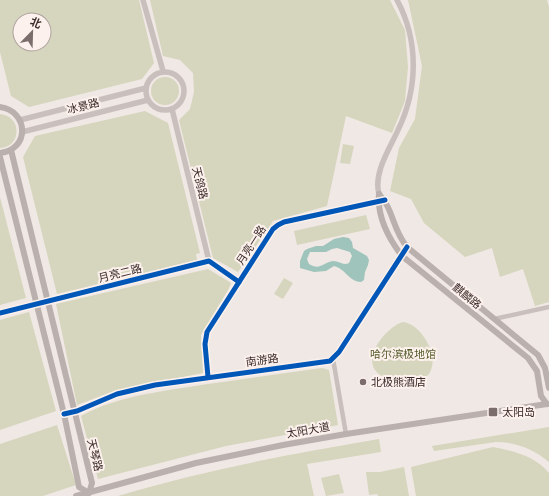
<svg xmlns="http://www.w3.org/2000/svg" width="549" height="496" viewBox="0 0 549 496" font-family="Mulish,'Noto Sans SC',sans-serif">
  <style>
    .green { fill: #d6d5bd; fill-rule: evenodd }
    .water { fill: #9fc4bc; fill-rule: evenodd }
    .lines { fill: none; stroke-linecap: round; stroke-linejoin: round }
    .minor { stroke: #c9c0bd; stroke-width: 4.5 }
    .tertiary { stroke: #c9c0bd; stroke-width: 5.5 }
    .secondary { stroke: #bab0ad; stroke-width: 6 }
    .cycleway-casing { stroke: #fcf1ec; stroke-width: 8 }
    .cycleway { stroke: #0057b8; stroke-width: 5 }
    .poi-dot { fill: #7a6d6b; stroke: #fcf1ec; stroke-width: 1.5 }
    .labels { text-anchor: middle; stroke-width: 4; stroke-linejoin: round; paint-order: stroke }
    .street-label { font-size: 11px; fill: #3b2b2a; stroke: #fcf1ec }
    .park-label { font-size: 11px; fill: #545c2b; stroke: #fcf1ec }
    .poi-label { font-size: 11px; fill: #3b2b2a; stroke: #fcf1ec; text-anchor: start }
  </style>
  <rect width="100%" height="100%" fill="#f0e8e4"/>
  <g class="green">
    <path d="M0,0H139L154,63L142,79L29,107L11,96L0,52ZM20,20H44V44H20Z"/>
    <polygon points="150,0 390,0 405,30 408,67 405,101 392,133 346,116 327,206 273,221 238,272 213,258 179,120 190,109 194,92 193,73 180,60 163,56"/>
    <polygon points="408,0 547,0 549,7 549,302 535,306 523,269 500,277 492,248 465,257 424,223 411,199 390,191 399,148 415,119 422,66"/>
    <circle cx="165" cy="91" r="14"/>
    <polygon points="145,111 168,123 200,253 196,254 197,260 57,294 23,157 35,136"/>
    <path d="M0,114C22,116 22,147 0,148Z"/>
    <polygon points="343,144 354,146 350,164 340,163"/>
    <polygon points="0,197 26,298 0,305"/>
    <polygon points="366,215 370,229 297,245 294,231"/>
    <polygon points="208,269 231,283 228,290 201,335 203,373 117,390 77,405 56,304"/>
    <polygon points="284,278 293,283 283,299 274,294"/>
    <polygon points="29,312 56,411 0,430 0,320"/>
    <path d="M403,322C421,324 438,354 431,370C425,387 390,383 379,374C360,359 386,327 403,322Z"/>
    <path d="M322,368L329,370L338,425L226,446L98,479L81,416C119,395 165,391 208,384C246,379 284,373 322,368Z"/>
    <polygon points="57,425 76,485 43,496 0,496 0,444"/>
    <path d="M549,427V462C534,449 515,442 496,442L434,451L432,446Z"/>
    <path d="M379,439L381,452L307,464L314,496H118C204,470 291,454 379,439Z"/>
    <path d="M493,447C514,451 535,456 549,473V496H416L411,467Z"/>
    <polygon points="404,467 409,496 378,496 377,494 369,495 366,472 380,472"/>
    <polygon points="339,474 344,493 326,496 321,478"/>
  </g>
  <path class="water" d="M343,237L349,238L352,242L353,248L367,256L369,260L368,265L365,272L364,280L361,282C348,281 346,269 334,266L326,271L314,272L300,268V261L304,251L307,249L316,246H323L334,239ZM337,248L350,252L352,256L349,263C343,266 340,261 333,261C324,262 320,271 309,264L307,259L310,252H326L332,249Z"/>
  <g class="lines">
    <g class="minor">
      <polyline points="494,319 549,307"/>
      <polyline points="333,359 346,434"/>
      <polyline points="208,377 205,344 207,332 273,229 278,225 284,222 381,201"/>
      <polyline points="64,414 77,411 117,394 155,385 330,361 339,352 407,247"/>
    </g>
    <g class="tertiary">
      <polyline points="143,0 163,71"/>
      <circle cx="165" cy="91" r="19"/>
      <polyline points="172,109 209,261"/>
      <polyline points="20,120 146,88"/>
      <polyline points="22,132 148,100"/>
      <path d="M379,194C373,173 390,148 398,130C418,89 419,41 397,0"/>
      <polyline points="0,313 209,261 239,282"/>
    </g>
    <g class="secondary">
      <path d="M0,107C29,111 30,150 0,153"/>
      <polyline points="0,157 64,414 79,487 89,493 92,483 11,150"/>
      <path d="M379,194C377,216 389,239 402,256L528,358L537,371L541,396L547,404"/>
      <path d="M379,194C394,210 392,229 407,247L538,355L545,368L549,388"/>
      <polyline points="76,496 196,463 283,445 346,434 547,404"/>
    </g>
    <defs>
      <g id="cycleway">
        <polyline points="0,313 209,261 239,282"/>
        <polyline points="208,377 205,344 207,332 273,229 278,225 284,222 385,200"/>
        <polyline points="64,414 77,411 117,394 155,385 330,361 339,352 407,247"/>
      </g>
    </defs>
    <use href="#cycleway" class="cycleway-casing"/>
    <use href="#cycleway" class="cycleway"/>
  </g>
  <g class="poi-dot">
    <circle cx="363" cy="382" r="4"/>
    <rect x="488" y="407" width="10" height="10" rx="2"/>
  </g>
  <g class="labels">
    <g class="street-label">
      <text transform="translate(83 106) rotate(-14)" y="4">冰景路</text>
      <text transform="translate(200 183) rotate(76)" y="4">天鸽路</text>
      <text transform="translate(251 245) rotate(-57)" y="4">月亮一路</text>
      <text transform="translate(120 273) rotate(-14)" y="4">月亮二路</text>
      <text transform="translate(467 296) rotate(39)" y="4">麒麟路</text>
      <text transform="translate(262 360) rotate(-8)" y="4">南游路</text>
      <text transform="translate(308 430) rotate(-10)" y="4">太阳大道</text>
      <text transform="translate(95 455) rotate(76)" y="4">天琴路</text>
    </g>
    <g class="park-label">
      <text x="403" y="358">哈尔滨极地馆</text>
    </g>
    <g class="poi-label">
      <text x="371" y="386">北极熊酒店</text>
      <text x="502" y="416">太阳岛</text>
    </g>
  </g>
  <g transform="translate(32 32) rotate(23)"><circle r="19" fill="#fcf1ec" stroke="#afa29e"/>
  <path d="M0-3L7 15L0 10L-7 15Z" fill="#7a6d6b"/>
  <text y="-6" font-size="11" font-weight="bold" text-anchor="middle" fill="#3b2b2a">北</text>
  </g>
</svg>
